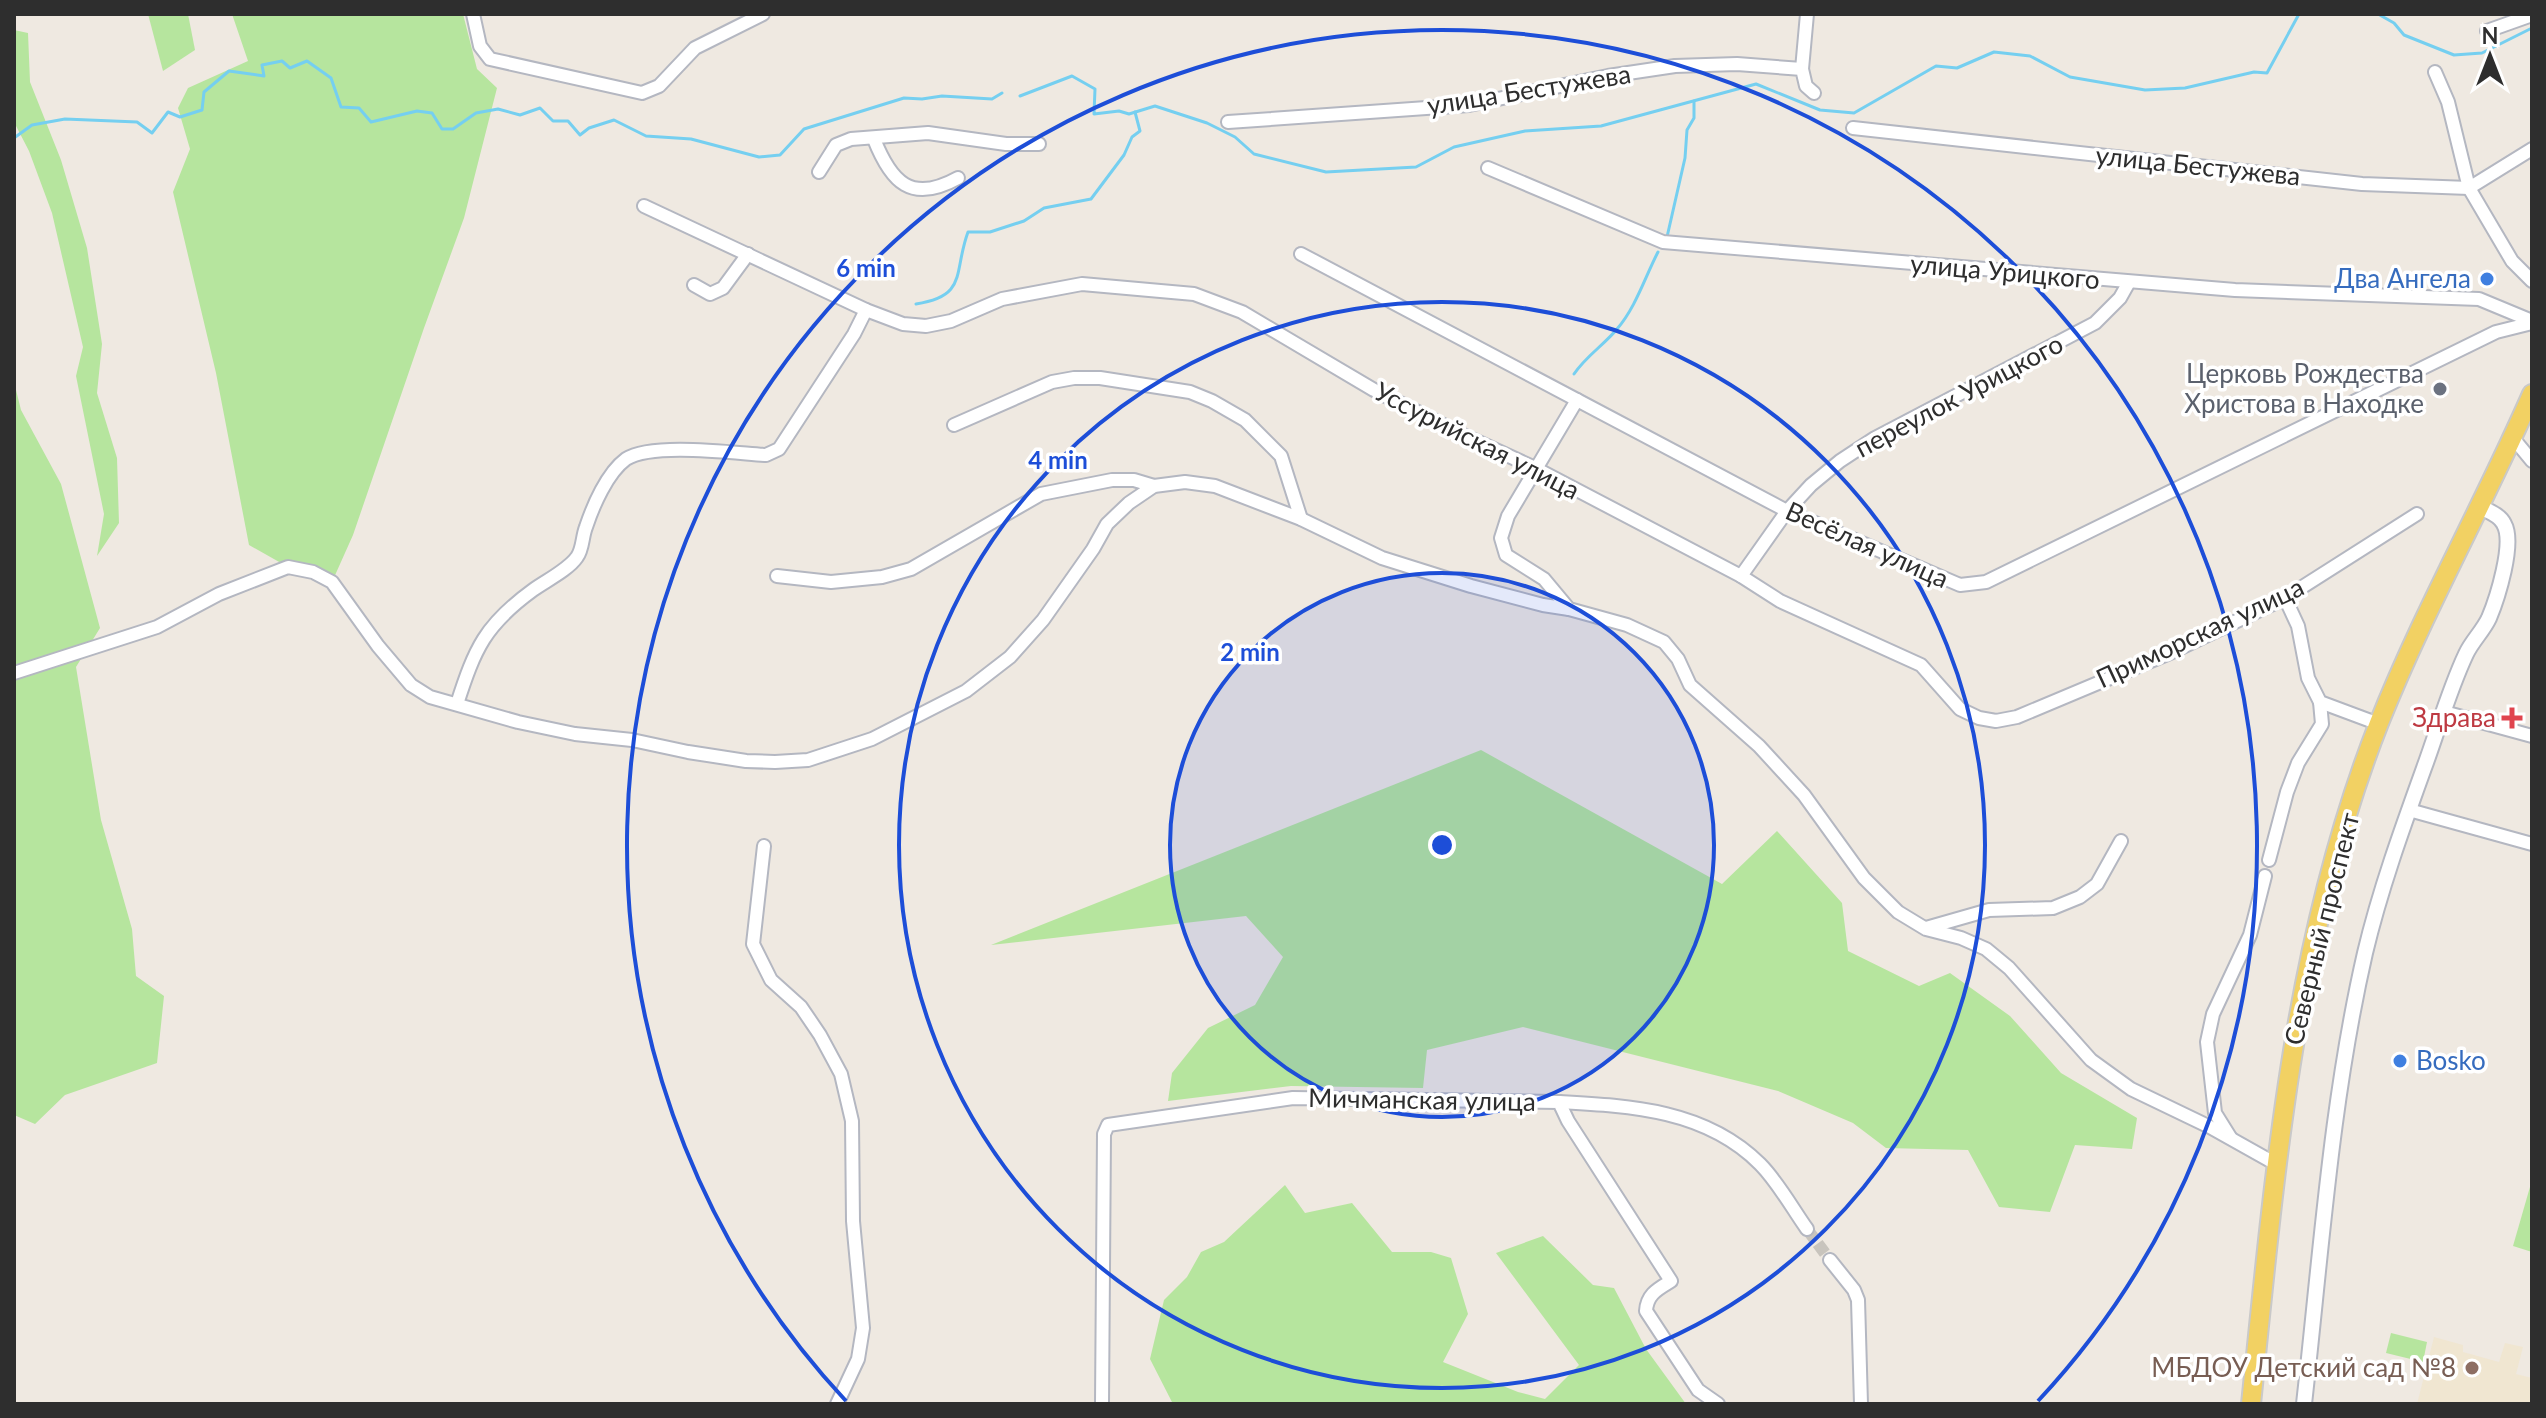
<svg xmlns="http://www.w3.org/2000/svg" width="2546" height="1418" viewBox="0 0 2546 1418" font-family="Lato,sans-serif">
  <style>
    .education { fill: #f0e6d1 }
    .green { fill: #b6e59e }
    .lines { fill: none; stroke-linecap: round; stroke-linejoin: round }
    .stream { stroke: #75cff0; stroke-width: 3 }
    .minor-tunnel { stroke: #c8c4bd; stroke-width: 12; stroke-dasharray: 12 6; stroke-linecap: butt }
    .minor-casing { stroke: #b4b7c1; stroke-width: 16 }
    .tertiary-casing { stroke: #b4b7c1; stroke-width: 18 }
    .primary-casing { stroke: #c9c9c9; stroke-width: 22 }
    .minor { stroke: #fff; stroke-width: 12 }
    .tertiary { stroke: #fff; stroke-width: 14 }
    .primary { stroke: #f2d163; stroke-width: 18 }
    .ring { fill: none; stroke: #1d4ed8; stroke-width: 4 }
    .shop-dot { fill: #3f7fe0; stroke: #fff; stroke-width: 3 }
    .worship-dot { fill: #6b7280; stroke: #fff; stroke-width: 3 }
    .health-dot { fill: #e0444e; stroke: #fff; stroke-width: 3 }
    .education-dot { fill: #8d6e63; stroke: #fff; stroke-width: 3 }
    .labels { text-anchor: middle; stroke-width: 7; stroke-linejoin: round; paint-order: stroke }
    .street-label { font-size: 26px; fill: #2e2e2e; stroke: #fff }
    .shop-label { font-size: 26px; fill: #366cbe; stroke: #fff; text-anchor: end }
    .worship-label { font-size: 26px; fill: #5b616d; stroke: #fff; text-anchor: end }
    .health-label { font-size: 26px; fill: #be3a42; stroke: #fff; text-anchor: end }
    .education-label { font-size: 26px; fill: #785e54; stroke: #fff; text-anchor: end }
    .centre { fill: #1d4ed8; stroke: #fff; stroke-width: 4 }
    .ring-label { font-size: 24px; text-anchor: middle; font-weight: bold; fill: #1d4ed8; stroke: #fff; stroke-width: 7; stroke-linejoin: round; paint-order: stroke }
  </style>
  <rect width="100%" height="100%" fill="#efe9e1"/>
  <polygon class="education" points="2434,1337 2463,1345 2463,1352 2499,1362 2505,1343 2523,1347 2516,1374 2532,1378 2532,1404 2417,1404"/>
  <g class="green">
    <polygon points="148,14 188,14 195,50 163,71"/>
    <polygon points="232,14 463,14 477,69 497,88 464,218 424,328 353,535 332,582 288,567 249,545 216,373 173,192 190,149 178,108 188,88 248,61"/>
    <polygon points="14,30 28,33 30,82 61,160 87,248 102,344 97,393 117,458 119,523 97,556 104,514 76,376 83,347 52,213 29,151 14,122"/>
    <polygon points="14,382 21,410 61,484 100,628 76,667 101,820 132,929 136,976 164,996 157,1063 65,1095 35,1124 14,1115"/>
    <polygon points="1481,750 1722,884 1777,831 1842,903 1848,951 1919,986 1950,973 2010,1016 2061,1073 2137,1118 2132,1149 2075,1145 2050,1212 1999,1207 1968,1150 1886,1148 1853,1123 1778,1091 1523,1027 1427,1050 1423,1088 1291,1086 1168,1101 1172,1073 1208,1028 1255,1005 1283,957 1246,916 991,945"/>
    <polygon points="2532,1180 2532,1252 2513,1246"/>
    <polygon points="1285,1185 1305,1213 1352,1203 1392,1252 1431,1252 1451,1258 1468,1314 1443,1362 1518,1392 1545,1399 1579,1365 1496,1253 1543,1236 1593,1285 1614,1288 1646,1349 1686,1404 1173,1404 1150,1359 1164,1300 1187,1277 1201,1252 1224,1242"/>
    <polygon points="2391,1333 2427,1342 2423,1362 2386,1353"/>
  </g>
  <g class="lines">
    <g class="stream">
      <polyline points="2378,14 2394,23 2404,35 2454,55 2482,53 2532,28"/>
      <polyline points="1020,96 1072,76 1095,89 1094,114 1119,111 1129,114 1155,106 1207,123 1235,137 1254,154 1326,172 1416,167 1454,147 1525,131 1601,126 1756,84 1820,110 1854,113 1936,66 1957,68 1994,52 2030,56 2070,77 2145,90 2185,88 2254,72 2267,73 2299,14"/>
      <polyline points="14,138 32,125 65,119 137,122 152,133 168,112 180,117 202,110 204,92 229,71 264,76 262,65 282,61 290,68 307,61 331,78 341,107 359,108 371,122 417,111 432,113 442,129 453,129 476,113 498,109 520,115 540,108 553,121 568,121 580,135 589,128 614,120 646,136 691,139 759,157 780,155 804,129 904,98 922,99 942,96 992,99 1002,93"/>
      <polyline points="1667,237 1685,158 1687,130 1694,118 1694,101"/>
      <path d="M916,304C968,296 953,273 968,232H990L1024,221L1044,208L1091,199L1124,155L1132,137L1140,131L1135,112"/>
      <path d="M1574,374C1586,356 1604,345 1617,329C1636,307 1645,277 1658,252"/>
    </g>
    <polyline class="minor-tunnel" points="1807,1229 1830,1260"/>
    <defs>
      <g id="minor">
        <polyline points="473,14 480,46 490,59 642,93 659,86 695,48 763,14"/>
        <polyline points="2487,31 2532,15"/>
        <polyline points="1802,69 1807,14"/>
        <polyline points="2435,72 2448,102 2469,188 2512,261 2532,281"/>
        <polyline points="1228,122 1469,105 1608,76 1675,66 1737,64 1802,69 1806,86 1814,93"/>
        <polyline points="1853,128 2362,184 2469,188 2532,149"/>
        <path d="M874,139C891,182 911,204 958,178"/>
        <polyline points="1488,168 1663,242 2235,290 2479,299 2532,321"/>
        <polyline points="819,172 836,145 851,139 928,133 1006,144 1039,144"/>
        <polyline points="644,206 866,310 903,324 926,326 951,321 1002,299 1082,284 1194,294 1242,312 1374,390 1461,434 1535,468 1741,576 1780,601 1921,665 1960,709 1979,718 1996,721 2017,717 2172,652 2285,598 2417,514"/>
        <polyline points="1301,254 1787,511 1960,585 1986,582 2496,332 2532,323"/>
        <polyline points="694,285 710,294 723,288 748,254"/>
        <polyline points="1577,400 1508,516 1501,538 1506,555 1544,579 1569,609 1627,625 1664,642 1678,659 1690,685 1759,746 1804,795 1864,878 1898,912 1926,929 1961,938 1986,949 2009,968 2091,1060 2131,1089 2210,1127 2276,1164"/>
        <polyline points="954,425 1052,382 1074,378 1100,378 1190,392 1212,401 1245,420 1281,456 1301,519"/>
        <polyline points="2513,438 2532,461"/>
        <polyline points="777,576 831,582 882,577 911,569 1041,494 1112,480 1134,480 1154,486"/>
        <polyline points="1741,576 1787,511 1811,485 1840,461 1875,438 2095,323 2120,298 2129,282"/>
        <polyline points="2285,598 2298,626 2308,678 2320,702 2379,724"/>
        <polyline points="14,673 157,627 219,594 288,567 313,572 332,582 378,646 411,685 430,697 518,722 575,734 632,740 688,752 746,761 775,762 808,760 872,739 966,691 1010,657 1043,620 1093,549 1107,524 1129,503 1154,486 1185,482 1215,486 1301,519 1382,558 1471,586 1543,605 1569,609"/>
        <path d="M457,704C475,648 485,625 533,590C547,580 568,570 577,557C583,549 582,537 586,527C593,506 607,473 626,459C652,442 734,453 766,455L779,449L854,334L866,310"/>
        <polyline points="2444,712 2532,736"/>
        <polyline points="2409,810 2532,844"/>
        <polyline points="764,846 753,944 771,980 801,1007 820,1035 841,1074 852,1121 853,1221 863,1328 858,1359 837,1404"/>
        <polyline points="2269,860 2287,792 2298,763 2322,724 2320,702"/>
        <polyline points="1926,928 1989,910 2053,908 2080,897 2097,884 2121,841"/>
        <path d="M1559,1102C1632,1106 1706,1110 1760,1164C1778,1182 1792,1208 1807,1229"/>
        <polyline points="2230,1137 2215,1113 2207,1042 2213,1014 2250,935 2265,876"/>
        <polyline points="1830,1260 1854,1290 1858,1300 1861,1404"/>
        <path d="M1102,1404L1104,1134L1108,1125L1293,1098L1559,1102L1568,1121L1671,1281C1658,1289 1647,1294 1646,1311L1698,1390L1718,1404"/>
      </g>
      <path id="tertiary" d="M2304,1404C2321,1254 2331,1101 2365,953C2380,890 2402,829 2424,768C2438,730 2449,690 2466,654C2472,641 2483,631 2489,618C2497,599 2515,543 2504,524C2500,515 2488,511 2480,507"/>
      <path id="primary" d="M2251,1404C2275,1173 2293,941 2379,723C2424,610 2484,504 2532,394"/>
    </defs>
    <use href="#minor" class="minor-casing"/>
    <use href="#tertiary" class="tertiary-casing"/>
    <use href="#primary" class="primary-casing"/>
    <use href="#minor" class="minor"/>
    <use href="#tertiary" class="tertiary"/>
    <use href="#primary" class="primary"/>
  </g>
  <circle cx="1442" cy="845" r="272" fill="#1d4ed8" fill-opacity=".12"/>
  <g class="ring">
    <circle cx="1442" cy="845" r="272"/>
    <circle cx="1442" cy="845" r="543"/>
    <path d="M846 1401A815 815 0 1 1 2038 1401"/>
  </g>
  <g class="shop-dot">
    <circle cx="2487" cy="279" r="8"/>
    <circle cx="2400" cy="1061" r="8"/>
  </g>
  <circle class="worship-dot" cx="2440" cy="389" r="8"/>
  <path class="health-dot" d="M2508 706h8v8h8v8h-8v8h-8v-8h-8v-8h8z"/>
  <circle class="education-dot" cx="2472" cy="1368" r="8"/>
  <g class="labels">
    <g class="street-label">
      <text transform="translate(1529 90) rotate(-9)" y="9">улица Бестужева</text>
      <text transform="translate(2198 166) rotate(6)" y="9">улица Бестужева</text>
      <text transform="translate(2005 272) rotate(5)" y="9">улица Урицкого</text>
      <text transform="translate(1959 396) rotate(-28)" y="9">переулок Урицкого</text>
      <text transform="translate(1477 441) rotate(27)" y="9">Уссурийская улица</text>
      <text transform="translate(1867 545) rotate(24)" y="9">Весёлая улица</text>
      <text transform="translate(2200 633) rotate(-25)" y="9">Приморская улица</text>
      <text transform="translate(2322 929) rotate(-76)" y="9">Северный проспект</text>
      <text transform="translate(1422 1100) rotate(1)" y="9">Мичманская улица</text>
    </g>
    <g class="shop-label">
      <text x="2471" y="288">Два Ангела</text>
      <text x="2416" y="1070" text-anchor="start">Bosko</text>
    </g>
    <g class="worship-label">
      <text x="2424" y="383">Церковь Рождества<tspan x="2424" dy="30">Христова в Находке</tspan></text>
    </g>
    <g class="health-label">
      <text x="2496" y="727">Здрава</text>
    </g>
    <g class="education-label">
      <text x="2456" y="1377">МБДОУ Детский сад №8</text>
    </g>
  </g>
  <circle cx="1442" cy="845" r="12" class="centre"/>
  <g class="ring-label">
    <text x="866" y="277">6 min</text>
    <text x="1058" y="469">4 min</text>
    <text x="1250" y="661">2 min</text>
  </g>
  <rect width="2546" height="1418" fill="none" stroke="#2e2e2e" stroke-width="32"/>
  <g transform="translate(2490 56)" stroke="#ffffff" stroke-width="6" paint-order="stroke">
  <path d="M0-6L14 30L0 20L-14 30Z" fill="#2e2e2e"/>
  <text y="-12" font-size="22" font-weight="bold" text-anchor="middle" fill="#2e2e2e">N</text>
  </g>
</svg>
